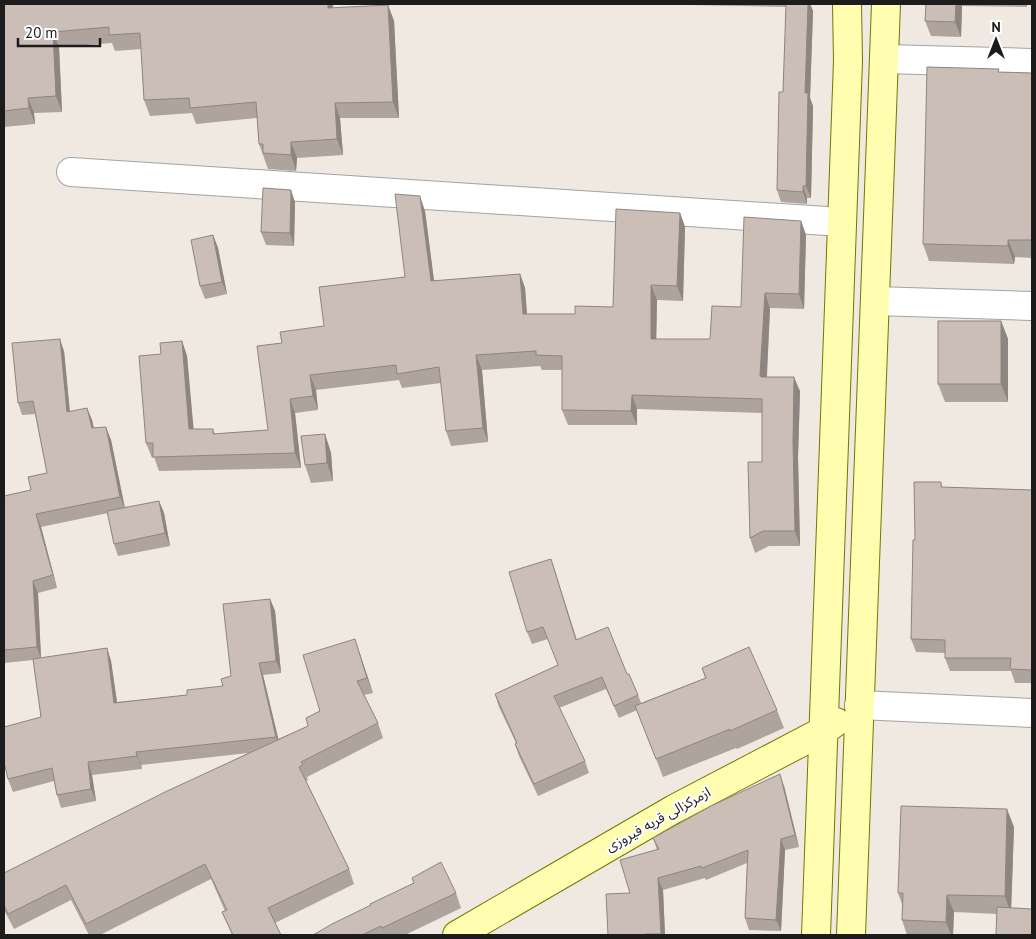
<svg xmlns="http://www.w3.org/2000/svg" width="1036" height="939" viewBox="0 0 1036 939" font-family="'PT Sans','Noto Sans Arabic',sans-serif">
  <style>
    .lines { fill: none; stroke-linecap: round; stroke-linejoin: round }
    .street-casing { stroke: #a3a3a3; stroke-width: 30 }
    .secondary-casing { stroke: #737700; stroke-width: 30 }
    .street { stroke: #fff; stroke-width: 28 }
    .secondary { stroke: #fffdaf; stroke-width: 28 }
    .wall { fill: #afa39d }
    .shaded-wall { fill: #8e8580 }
    .building { fill: #cbbeb7; stroke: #8e8580 }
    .labels { text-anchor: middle; stroke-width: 4; stroke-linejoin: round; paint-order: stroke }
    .street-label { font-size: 14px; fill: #1c1c1c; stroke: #fff }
  </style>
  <rect width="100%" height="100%" fill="#efe9e1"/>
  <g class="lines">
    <defs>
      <g id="street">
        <polyline points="884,59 1032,63"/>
        <polyline points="71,172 842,222"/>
        <polyline points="875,301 1032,306"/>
        <polyline points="859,705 1032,713"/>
      </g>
      <g id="secondary">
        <polyline points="457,935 674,809 823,731 836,722"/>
        <polyline points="816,935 848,61 847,4"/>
        <polyline points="851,935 886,4"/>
      </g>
    </defs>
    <use href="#street" class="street-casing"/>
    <use href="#secondary" class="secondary-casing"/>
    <use href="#street" class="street"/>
    <use href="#secondary" class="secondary"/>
  </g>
  <g class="wall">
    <polygon points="4,4 333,8 388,5 394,21 399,118 340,118 343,155 297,158 296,171 268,169 259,144 257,118 196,124 192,113 150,116 144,100 141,49 115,51 112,43 59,47 62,112 34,113 35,124 4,127"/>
    <polygon points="688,4 810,4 813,11 810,98 813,106 811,198 807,198 807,204 781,202 777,190 783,92 786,7 689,5"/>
    <polygon points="926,4 1032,4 1032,5 1027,5 1027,7 962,6 961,37 931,36 925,21"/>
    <polygon points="1000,72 1032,73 1032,258 1015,257 1014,264 929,261 923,244"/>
    <polygon points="295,202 294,246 266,245 261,232"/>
    <polygon points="425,211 434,281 520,274 525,288 527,314 575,314 613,307 680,213 685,227 683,301 657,300 656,339 710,339 741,307 801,221 806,235 804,309 770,308 767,377 800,391 798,457 800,546 769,546 755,553 750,538 762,462 762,413 637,409 637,425 568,425 562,410 562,370 542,370 540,366 482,370 488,442 451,446 446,431 441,383 402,388 399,380 316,390 318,410 295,413 301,468 159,471 154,457 152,458 146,443 161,354 182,341 187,356 193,429 213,429 215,434 268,430 282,343 324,326 405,277"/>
    <polygon points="213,235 218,248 227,294 205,299 200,286"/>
    <polygon points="1001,321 1008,339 1008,402 945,402 938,384"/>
    <polygon points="64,351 70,412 87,408 92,420 94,428 111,440 125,508 159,501 164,513 170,546 118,556 114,544 108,513 41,527 57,588 38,593 41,658 107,648 111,661 117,702 187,695 223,686 231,676 270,599 275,611 281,673 263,675 278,739 308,726 360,654 373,693 364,695 378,723 383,738 307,777 308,780 306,781 349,869 354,884 275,923 281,935 232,935 222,912 225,911 211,879 100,935 89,935 71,900 14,929 4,910 4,873 248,753 141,765 142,769 92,775 96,801 61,808 57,795 54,781 13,792 8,779 41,717 33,660 4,663 4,496 31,490 47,473 35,414 22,415 18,403"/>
    <polygon points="325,434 331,453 333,481 311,483 305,465"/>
    <polygon points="941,482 942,487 1032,490 1032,683 1015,683 1011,671 950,671 945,658 945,653 916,652 911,639"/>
    <polygon points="551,559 577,640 627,674 638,695 641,703 705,678 702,668 777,710 784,728 737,749 736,748 663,777 637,710 619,718 606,689 559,708 585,761 589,773 538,796 519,756 515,744 516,743 499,707 495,694 558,665 548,639 532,644 527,632"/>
    <polygon points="784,786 799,847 785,850 781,931 749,930 745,918 747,863 706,880 705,878 663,890 665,935 608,935 630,893 657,850 653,838"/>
    <polygon points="1014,827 1011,908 997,914 954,912 953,935 907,935 902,920 902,904 898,893"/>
    <polygon points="412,878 456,893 461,908 405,935 313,935 414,883"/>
  </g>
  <g class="shaded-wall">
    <polygon points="328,4 333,4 334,24 328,8"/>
    <polygon points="808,4 810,4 813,11 810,98 813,106 811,198 806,186 805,93"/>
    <polygon points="956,4 961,4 962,6 961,37 955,22"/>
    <polygon points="388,5 394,21 399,118 393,102"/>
    <polygon points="53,32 59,47 62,112 56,96"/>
    <polygon points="28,98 34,113 35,124 29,108"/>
    <polygon points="335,103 340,118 343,155 337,139"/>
    <polygon points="291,142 297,158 296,171 291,155"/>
    <polygon points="803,186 807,198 807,204 803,192"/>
    <polygon points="291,190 295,202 294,246 290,233"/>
    <polygon points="420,196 425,211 436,296 431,281"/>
    <polygon points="680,213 685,227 683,301 677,286"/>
    <polygon points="801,221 806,235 804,309 799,294"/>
    <polygon points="213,235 218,248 227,294 222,282"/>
    <polygon points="1008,240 1015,257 1014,264 1008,246"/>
    <polygon points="520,274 525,288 528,328 523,314"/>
    <polygon points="651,285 657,300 656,354 651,339"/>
    <polygon points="765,293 770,308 766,390 760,375"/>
    <polygon points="1001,321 1008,339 1008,402 1001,384"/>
    <polygon points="60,339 64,351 71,425 67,412"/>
    <polygon points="182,341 187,356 195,444 189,429"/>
    <polygon points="476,355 482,370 488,442 483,428"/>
    <polygon points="310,375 316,390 318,410 313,396"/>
    <polygon points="794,377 800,391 798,457 800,546 795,531 793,442"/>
    <polygon points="632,395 637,409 637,425 631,411"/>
    <polygon points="290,399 295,413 301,468 295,453"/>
    <polygon points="87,408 92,420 96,441 92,428"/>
    <polygon points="106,427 111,440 125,509 120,497"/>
    <polygon points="325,434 331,453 333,481 327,463"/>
    <polygon points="159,501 164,513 170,546 165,533"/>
    <polygon points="36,514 41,527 57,588 53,575"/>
    <polygon points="551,559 555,571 580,652 576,640"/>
    <polygon points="33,581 38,593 41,659 37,647"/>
    <polygon points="270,599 275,611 281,673 276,661"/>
    <polygon points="355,639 373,693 367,678"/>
    <polygon points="107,648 111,661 119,716 114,703"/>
    <polygon points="259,663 263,675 281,750 276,737"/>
    <polygon points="136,752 141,765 142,769 137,756"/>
    <polygon points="88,762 92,775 96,801 91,789"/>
    <polygon points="780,774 784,786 799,847 795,835"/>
    <polygon points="1007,809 1014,827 1011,914 1005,896"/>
    <polygon points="781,839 785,850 781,931 776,920"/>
    <polygon points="658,878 663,890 665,935 662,935 661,934"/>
    <polygon points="947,895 954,912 953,935 951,935 946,922"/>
  </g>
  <g class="building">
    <polygon points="4,4 328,4 328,8 388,5 393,102 335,103 337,139 291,142 291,155 263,153 263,144 259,144 256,102 190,108 189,98 144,100 140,33 109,35 109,27 53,32 56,96 28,98 29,108 4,111"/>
    <polygon points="786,4 808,4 805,93 808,93 806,186 803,186 803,192 777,190 779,92 783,92"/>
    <polygon points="926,4 956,4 955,22 925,21"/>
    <polygon points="927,67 999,69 998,72 1032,73 1032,240 1008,240 1008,246 923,244"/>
    <polygon points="263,188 291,190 290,233 261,232"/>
    <polygon points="395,194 420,196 431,281 520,274 523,314 575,314 575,306 613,307 616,209 680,213 677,286 651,285 651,339 710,339 712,306 741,307 744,217 801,221 799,294 765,293 760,375 761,377 794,377 793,442 795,531 763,531 750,538 748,462 762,462 762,399 632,395 631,411 562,410 562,356 536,355 536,351 476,355 483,428 446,431 439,367 397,374 396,365 310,375 313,396 290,399 295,453 153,457 153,443 146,443 139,356 161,354 160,343 182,341 189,429 213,429 213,434 268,430 257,346 282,343 280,332 324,326 319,287 405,277"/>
    <polygon points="213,235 222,282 200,286 191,240"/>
    <rect x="938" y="321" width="63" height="63"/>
    <polygon points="60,339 67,412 87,408 92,428 106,427 120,497 36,514 53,575 33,581 37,647 4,650 4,496 31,490 28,477 47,473 33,401 18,403 12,343"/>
    <polygon points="325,434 327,463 305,465 301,436"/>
    <polygon points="914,482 941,482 941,487 1032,490 1032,670 1010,669 1011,658 945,658 945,640 911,639 913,540 915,540"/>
    <polygon points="159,501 165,533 114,544 107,511"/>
    <polygon points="551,559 576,640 608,627 627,674 629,674 638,695 614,706 602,677 554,696 585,761 534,784 515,744 517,743 495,694 558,665 543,627 527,632 509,572"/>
    <polygon points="270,599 276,661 259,663 276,737 136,752 137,756 88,762 91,789 57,795 52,768 8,779 4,762 4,727 41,717 33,659 107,648 114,703 187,695 187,690 223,686 221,679 231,676 223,604"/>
    <polygon points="355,639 367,678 357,681 378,723 301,762 303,765 299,767 349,869 268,908 281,935 233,935 222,912 227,910 205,864 86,924 66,885 8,914 4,905 4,873 165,792 308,726 306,718 320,711 303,655"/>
    <polygon points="749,647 777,710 730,731 730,729 656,759 635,706 706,678 702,668"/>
    <polygon points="780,774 795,835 781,839 776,920 745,918 748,850 702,868 701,866 658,878 661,934 645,934 645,935 608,935 606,894 630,893 620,860 659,849 653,838 711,806"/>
    <polygon points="901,806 1007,809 1005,896 947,895 946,922 902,920 903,893 898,893"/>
    <polygon points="441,862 456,893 382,928 381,926 362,935 360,935 359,934 357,935 313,935 332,924 371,905 370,904 414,883 412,878"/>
    <polygon points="997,907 1032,909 1032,935 996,935"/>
  </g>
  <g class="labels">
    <g class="street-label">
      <text transform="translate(658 819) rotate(-29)" y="5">ازمرکزالی قریه فیروزی</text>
    </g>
  </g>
  <rect width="1036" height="939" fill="none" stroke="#1c1c1c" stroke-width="10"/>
  <g transform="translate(996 40)" stroke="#ffffff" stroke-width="4" paint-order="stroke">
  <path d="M0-4L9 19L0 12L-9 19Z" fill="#1c1c1c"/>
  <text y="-8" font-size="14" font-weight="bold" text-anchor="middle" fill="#1c1c1c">N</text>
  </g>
  <path d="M18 38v8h82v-8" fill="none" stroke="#1c1c1c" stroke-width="2.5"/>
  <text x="25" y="38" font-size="15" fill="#1c1c1c" stroke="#ffffff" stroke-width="4" paint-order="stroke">20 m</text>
</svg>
